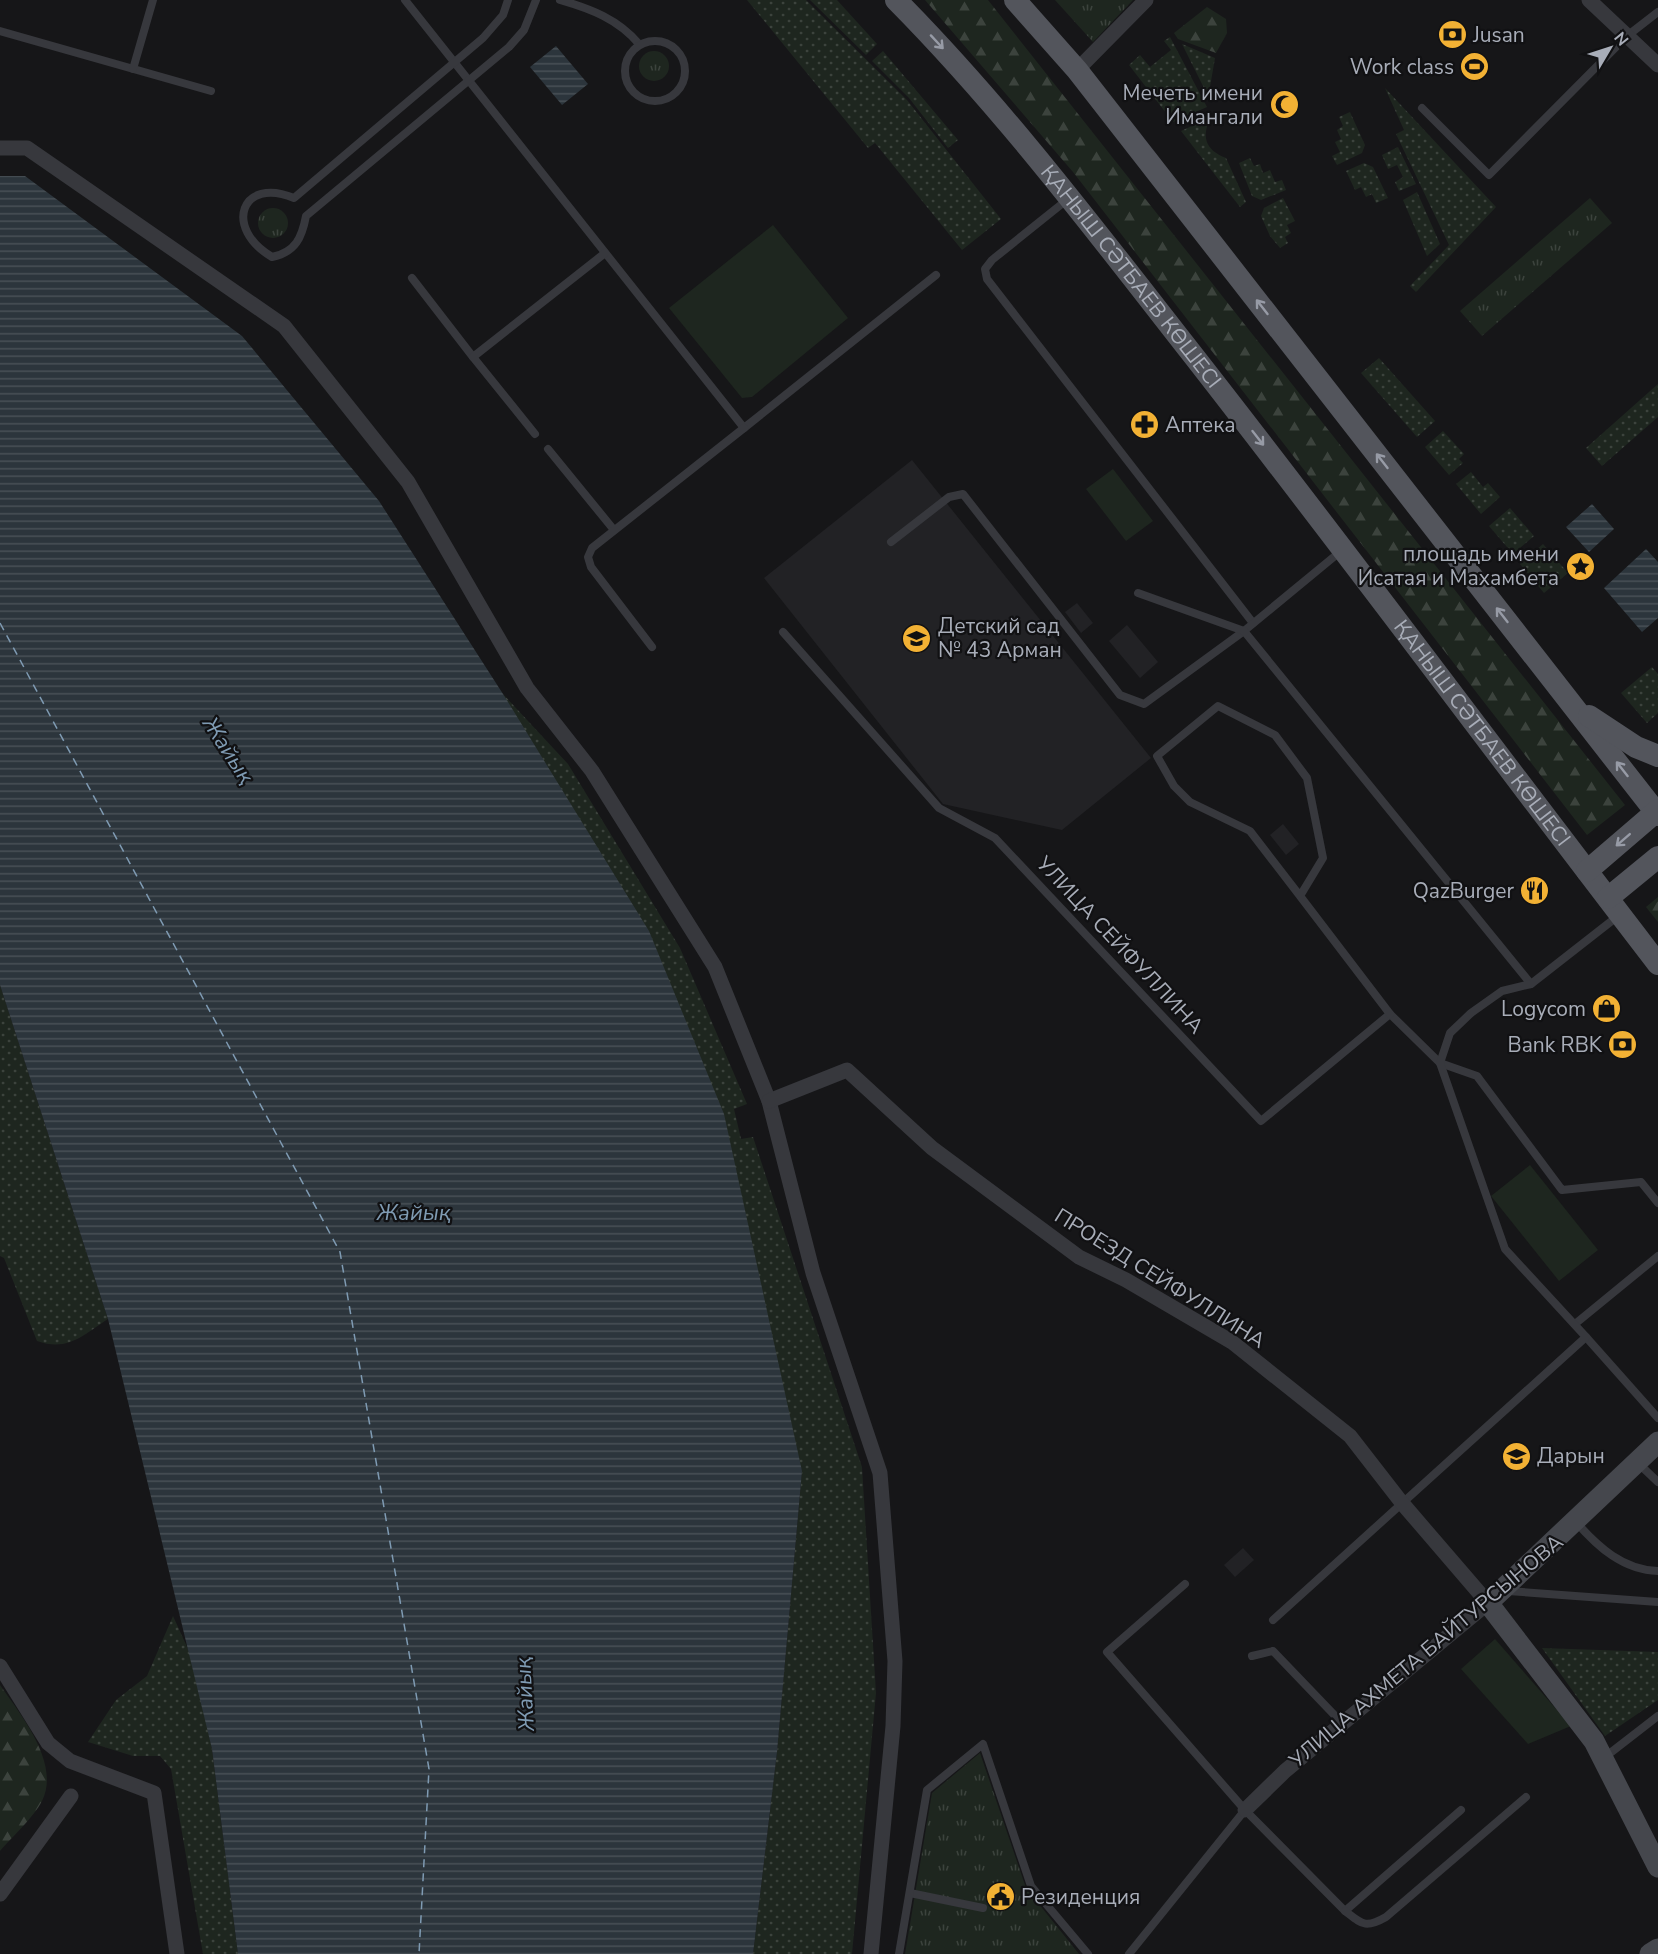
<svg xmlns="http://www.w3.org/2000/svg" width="1658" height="1954" viewBox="0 0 1658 1954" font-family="'Nunito Sans',sans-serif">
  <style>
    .built { fill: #222225 }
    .grass { fill: url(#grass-dots) }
    .forest { fill: url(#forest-firs) }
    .park { fill: url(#park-tufts) }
    .pitch { fill: #1e261f }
    .water { fill: url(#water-rules) }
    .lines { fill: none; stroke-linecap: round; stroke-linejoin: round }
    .ferry { stroke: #7f9bb3; stroke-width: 1.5; stroke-dasharray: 8 6; stroke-linecap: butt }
    .lane { stroke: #37383d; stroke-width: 8 }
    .street { stroke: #37383d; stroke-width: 15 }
    .secondary { stroke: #45474d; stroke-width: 21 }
    .primary { stroke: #53555c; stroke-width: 22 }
    .oneway { stroke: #979ba6 }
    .labels { text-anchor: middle; stroke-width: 4.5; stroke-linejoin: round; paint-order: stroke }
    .poi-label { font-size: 21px; fill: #a8adb8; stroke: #111113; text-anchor: end }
    .street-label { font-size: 21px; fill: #a8adb8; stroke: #111113 }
    .water-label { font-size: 22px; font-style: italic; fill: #7f9bb3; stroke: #111113 }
  </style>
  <defs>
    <pattern id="grass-dots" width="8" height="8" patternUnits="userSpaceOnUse" patternTransform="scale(1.5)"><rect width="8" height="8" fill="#1e261f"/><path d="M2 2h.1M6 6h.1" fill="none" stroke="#3c433d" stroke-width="1.8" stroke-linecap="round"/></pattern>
    <pattern id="forest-firs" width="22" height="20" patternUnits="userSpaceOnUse" patternTransform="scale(1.5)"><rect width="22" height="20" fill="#1e261f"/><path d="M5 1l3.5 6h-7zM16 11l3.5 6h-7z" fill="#3c433d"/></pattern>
    <pattern id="park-tufts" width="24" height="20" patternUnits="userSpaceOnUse" patternTransform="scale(1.5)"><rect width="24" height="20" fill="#1e261f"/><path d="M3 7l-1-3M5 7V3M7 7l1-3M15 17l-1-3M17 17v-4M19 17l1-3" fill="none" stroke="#3c433d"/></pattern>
    <pattern id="water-rules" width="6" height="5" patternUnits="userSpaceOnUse" patternTransform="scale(1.5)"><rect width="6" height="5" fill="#2c353c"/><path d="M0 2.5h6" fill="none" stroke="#485056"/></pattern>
  </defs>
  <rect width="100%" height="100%" fill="#161618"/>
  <g class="built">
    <polygon points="912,460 1151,758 1062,830 943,804 764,578"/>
    <polygon points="1077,603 1093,623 1081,633 1065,612"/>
    <polygon points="1127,625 1158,662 1140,678 1109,641"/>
    <polygon points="1283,824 1299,844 1286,855 1270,835"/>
    <polygon points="1243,1548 1254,1560 1235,1577 1224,1565"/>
  </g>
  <g class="grass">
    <polygon points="747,0 806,0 907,100 1001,219 962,250 875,143 868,148"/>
    <polygon points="810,0 837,0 877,44 866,55"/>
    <polygon points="1170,37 1207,107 1173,122 1129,65 1140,55 1150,67 1171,50 1164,41"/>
    <polygon points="1182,44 1215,58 1210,87 1214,88 1214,94 1209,98"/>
    <polygon points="883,51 958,140 948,148 909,98 872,61"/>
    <polygon points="1385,88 1496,207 1416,292 1410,286 1449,245 1396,134 1404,130"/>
    <polygon points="1350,112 1365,145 1362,153 1337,165 1332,156 1340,152 1335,142 1341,139 1337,130 1343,126 1339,117"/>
    <path d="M1211,117C1201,136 1205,150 1226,158L1246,202L1240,207L1181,131Z"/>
    <polygon points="1398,147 1416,184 1399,191 1395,182 1403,177 1397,165 1388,169 1382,155"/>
    <polygon points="1250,158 1254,166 1260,164 1263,173 1270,170 1275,182 1282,180 1286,190 1261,200 1252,196 1239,163"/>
    <polygon points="1364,163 1373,167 1388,198 1376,203 1372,194 1366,197 1361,187 1355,190 1346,171"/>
    <polygon points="1417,192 1440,244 1427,256 1403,200"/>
    <polygon points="1283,198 1295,221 1287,225 1291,233 1285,237 1288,243 1280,248 1270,236 1261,216 1264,208"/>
    <polygon points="1379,358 1435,421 1417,437 1361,373"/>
    <polygon points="1658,384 1658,417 1602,466 1586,448"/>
    <polygon points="1443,431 1464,454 1459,459 1463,463 1449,475 1425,447"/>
    <polygon points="1471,472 1483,487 1488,483 1500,497 1481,514 1456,484"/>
    <polygon points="1510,508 1534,536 1513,554 1489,526"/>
    <polygon points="1543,544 1568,573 1544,593 1520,564"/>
    <polygon points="1652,667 1658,674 1658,713 1647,723 1621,693"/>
    <polygon points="503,694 568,764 680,948 747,1104 734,1109 741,1139 753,1137 862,1467 876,1693 852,1954 753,1954 777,1752 802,1471"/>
    <path d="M0,985L108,1319C83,1335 68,1352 37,1341L4,1258L0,1256Z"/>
    <polygon points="173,1616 193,1660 212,1749 238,1954 203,1954 171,1769 160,1756 133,1756 88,1742 116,1700 147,1676"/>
    <polygon points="1542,1648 1658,1652 1658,1700 1605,1736"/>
  </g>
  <g class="forest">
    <polygon points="925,0 988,0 1625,805 1587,835 1073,172"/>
    <polygon points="1207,7 1226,19 1227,33 1216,53 1178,39 1174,33"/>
    <polygon points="1658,897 1658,922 1646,907"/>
    <path d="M0,1685C20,1714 61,1763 42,1801C34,1817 12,1837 0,1851Z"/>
  </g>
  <g class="park">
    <polygon points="1055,0 1133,0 1093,42"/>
    <circle cx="654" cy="66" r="15"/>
    <polygon points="1590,198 1612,223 1482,336 1460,311"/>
    <circle cx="273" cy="223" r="15"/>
    <polygon points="980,1753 1026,1888 1079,1954 905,1954 932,1793"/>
  </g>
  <g class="pitch">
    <polygon points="773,225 848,318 752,397 742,398 669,308"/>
    <polygon points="1113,469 1153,521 1126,541 1086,489"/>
    <polygon points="1530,1165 1598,1250 1559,1281 1491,1196"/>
    <polygon points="1495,1639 1571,1726 1528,1744 1461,1669"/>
  </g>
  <g class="water">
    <polygon points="556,46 588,84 562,105 530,67"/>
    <polygon points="0,176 25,176 242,336 379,501 503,694 649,931 724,1114 802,1471 777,1752 753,1954 238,1954 212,1749 108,1319 0,985"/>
    <polygon points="1592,504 1614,529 1589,552 1566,527"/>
    <polygon points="1646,549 1658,562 1658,618 1642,632 1604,588"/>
  </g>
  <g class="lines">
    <polyline class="ferry" points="0,623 340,1252 429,1769 419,1954"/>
    <g class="lane">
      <polyline points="405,0 744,428 936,275"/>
      <path d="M508,0L503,15L483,38L294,198C241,176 223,228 272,257C296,252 302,237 306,216L509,47L524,30L536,0"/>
      <path d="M560,0C591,9 618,19 639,44"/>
      <polyline points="0,31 211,91"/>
      <circle cx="655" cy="71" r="30"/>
      <polyline points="133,69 153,0"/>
      <polyline points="1422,108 1489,175 1627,36 1658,12"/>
      <polyline points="1068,199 992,260 985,269 987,279 1253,623"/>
      <polyline points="412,278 473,357"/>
      <polyline points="535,434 473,357 605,253"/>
      <polyline points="548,449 614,530"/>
      <polyline points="891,542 949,497 963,494 1120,695 1144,704 1244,631 1341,551"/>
      <polyline points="1138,593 1244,631 1531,984"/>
      <polyline points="783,632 939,808 995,838 1261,1121 1390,1014 1440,1063 1477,1076 1562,1190 1641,1182 1658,1203"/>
      <polyline points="652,647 591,567 588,557 592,548 744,428"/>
      <polyline points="1300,896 1250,831 1190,802 1174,786 1157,756 1218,706 1275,735 1307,778 1323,858 1300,896 1390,1014"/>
      <polyline points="1575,1324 1658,1256"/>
      <polyline points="1586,1337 1658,1418"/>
      <polyline points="1639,1464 1658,1482"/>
      <path d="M1576,1522C1598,1547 1623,1570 1658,1571"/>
      <polyline points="1185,1584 1107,1652 1245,1810 1345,1911 1461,1810"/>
      <polyline points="1508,1591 1658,1602"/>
      <polyline points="1273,1620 1586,1337 1505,1249 1440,1063 1450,1033 1471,1013 1502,991 1531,984 1618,916"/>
      <polyline points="1252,1656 1273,1651 1342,1723"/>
      <polyline points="1605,1757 1658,1716"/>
      <polyline points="910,1893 983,1908"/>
      <path d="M1345,1911C1362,1924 1365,1929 1386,1917L1526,1797"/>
      <polyline points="899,1954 927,1790 983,1744 1031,1886 1088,1954"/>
      <polyline points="1129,1954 1245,1810"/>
    </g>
    <g class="street">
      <polyline points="1589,0 1658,65"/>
      <polyline points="1077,70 1146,0"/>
      <polyline points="0,148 27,148 284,326 408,482 527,688 592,771 715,967 769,1101 813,1273 880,1473 895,1661 893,1726 871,1954"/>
      <polyline points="769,1101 847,1070 932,1148 1079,1257 1126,1280 1232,1342 1350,1436 1402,1503 1488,1603 1285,1771 1245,1810"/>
      <polyline points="0,1666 48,1743 70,1761 154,1793 177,1954"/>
      <polyline points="0,1894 71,1796"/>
    </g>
    <g class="secondary">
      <polyline points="1658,1442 1488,1603 1594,1741 1658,1867"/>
      <polyline points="1650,1954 1658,1949"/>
    </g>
    <g class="primary">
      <path id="s1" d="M896,0C1003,108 1095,230 1189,350C1348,553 1501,760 1658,964"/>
      <polyline points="1015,0 1077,70 1658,815"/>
      <polyline points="1589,716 1636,747 1658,756"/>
      <polyline points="1587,871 1658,810"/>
      <polyline points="1608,898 1658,857"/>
    </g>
  </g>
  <defs><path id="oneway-shaft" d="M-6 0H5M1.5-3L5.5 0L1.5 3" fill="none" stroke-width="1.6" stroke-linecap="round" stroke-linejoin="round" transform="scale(1.5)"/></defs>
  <g class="oneway">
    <use href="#oneway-shaft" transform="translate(937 42) rotate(47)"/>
    <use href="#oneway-shaft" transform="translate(1262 307) rotate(-128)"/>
    <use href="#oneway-shaft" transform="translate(1258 438) rotate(52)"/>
    <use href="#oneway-shaft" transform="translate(1382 461) rotate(-128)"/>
    <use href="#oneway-shaft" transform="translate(1502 615) rotate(-128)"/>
    <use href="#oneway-shaft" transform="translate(1622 769) rotate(-128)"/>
    <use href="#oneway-shaft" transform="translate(1623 840) rotate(139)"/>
  </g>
  <defs>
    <symbol id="bank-disc" viewBox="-11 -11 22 22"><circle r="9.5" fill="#f2b134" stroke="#111113"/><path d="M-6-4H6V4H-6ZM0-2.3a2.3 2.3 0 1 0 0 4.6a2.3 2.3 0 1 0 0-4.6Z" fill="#111"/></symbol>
    <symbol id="stadium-disc" viewBox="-11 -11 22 22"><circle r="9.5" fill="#f2b134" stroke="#111113"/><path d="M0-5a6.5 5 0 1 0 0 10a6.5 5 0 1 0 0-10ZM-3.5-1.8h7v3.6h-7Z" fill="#111"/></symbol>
    <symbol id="mosque-disc" viewBox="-11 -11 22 22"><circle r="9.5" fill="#f2b134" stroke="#111113"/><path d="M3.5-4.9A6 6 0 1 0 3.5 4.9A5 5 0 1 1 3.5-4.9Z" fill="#111"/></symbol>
    <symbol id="pharmacy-disc" viewBox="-11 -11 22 22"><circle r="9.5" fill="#f2b134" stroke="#111113"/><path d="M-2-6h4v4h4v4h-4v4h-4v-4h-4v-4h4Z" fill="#111"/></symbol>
    <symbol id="sight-disc" viewBox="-11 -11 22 22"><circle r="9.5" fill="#f2b134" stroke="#111113"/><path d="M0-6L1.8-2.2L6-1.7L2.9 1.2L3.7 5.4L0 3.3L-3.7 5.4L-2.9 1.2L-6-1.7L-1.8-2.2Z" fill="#111"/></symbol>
    <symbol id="school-disc" viewBox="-11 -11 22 22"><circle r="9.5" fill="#f2b134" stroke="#111113"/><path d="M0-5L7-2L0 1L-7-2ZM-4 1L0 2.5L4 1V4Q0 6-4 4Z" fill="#111"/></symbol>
    <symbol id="restaurant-disc" viewBox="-11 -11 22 22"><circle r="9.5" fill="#f2b134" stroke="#111113"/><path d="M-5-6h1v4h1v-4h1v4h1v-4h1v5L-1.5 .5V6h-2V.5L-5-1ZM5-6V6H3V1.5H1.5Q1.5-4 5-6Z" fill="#111"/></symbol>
    <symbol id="shop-disc" viewBox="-11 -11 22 22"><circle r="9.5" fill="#f2b134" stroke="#111113"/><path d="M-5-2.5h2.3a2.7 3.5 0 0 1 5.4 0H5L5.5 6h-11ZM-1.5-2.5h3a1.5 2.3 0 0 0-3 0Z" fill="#111"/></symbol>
    <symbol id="civic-disc" viewBox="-11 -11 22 22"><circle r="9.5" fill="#f2b134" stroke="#111113"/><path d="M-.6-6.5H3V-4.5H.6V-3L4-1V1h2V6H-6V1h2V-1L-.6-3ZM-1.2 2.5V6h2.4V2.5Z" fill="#111"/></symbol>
  </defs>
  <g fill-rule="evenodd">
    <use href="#bank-disc" x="1436" y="18" width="33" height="33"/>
    <use href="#stadium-disc" x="1458" y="50" width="33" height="33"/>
    <use href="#mosque-disc" x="1268" y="88" width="33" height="33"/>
    <use href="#pharmacy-disc" x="1128" y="408" width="33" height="33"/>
    <use href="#sight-disc" x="1564" y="550" width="33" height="33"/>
    <use href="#school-disc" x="900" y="622" width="33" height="33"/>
    <use href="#restaurant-disc" x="1518" y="874" width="33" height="33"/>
    <use href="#shop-disc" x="1590" y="992" width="33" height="33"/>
    <use href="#bank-disc" x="1606" y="1028" width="33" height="33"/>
    <use href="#school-disc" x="1500" y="1440" width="33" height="33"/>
    <use href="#civic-disc" x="984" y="1880" width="33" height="33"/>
  </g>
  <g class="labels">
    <g class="poi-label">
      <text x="1473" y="42" text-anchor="start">Jusan</text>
      <text x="1454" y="74">Work class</text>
      <text x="1263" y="100">Мечеть имени<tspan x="1263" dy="24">Имангали</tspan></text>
      <text x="1165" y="432" text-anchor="start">Аптека</text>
      <text x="1559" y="561">площадь имени<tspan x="1559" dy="24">Исатая и Махамбета</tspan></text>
      <text x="938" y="633" text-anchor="start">Детский сад<tspan x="938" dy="24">№ 43 Арман</tspan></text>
      <text x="1514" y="898">QazBurger</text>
      <text x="1586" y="1016">Logycom</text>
      <text x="1602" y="1052">Bank RBK</text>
      <text x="1537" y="1463" text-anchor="start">Дарын</text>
      <text x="1021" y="1904" text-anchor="start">Резиденция</text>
    </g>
    <g class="street-label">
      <text dy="7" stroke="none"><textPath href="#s1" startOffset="363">ҚАНЫШ СӘТБАЕВ КӨШЕСІ</textPath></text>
      <text dy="7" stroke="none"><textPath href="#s1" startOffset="939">ҚАНЫШ СӘТБАЕВ КӨШЕСІ</textPath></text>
      <text transform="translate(1120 945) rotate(47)" y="7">УЛИЦА СЕЙФУЛЛИНА</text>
      <text transform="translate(1160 1278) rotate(32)" y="7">ПРОЕЗД СЕЙФУЛЛИНА</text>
      <text transform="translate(1426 1651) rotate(-40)" y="7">УЛИЦА АХМЕТА БАЙТУРСЫНОВА</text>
    </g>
    <g class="water-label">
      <text transform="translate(229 750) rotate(57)" y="8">Жайық</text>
      <text x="414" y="1220">Жайық</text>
      <text transform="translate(524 1694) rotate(-93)" y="8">Жайық</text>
    </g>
  </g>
  <g transform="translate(1610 48) rotate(51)" stroke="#111113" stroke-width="4.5" paint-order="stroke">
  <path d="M0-4.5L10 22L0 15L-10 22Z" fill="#a8adb8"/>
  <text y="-9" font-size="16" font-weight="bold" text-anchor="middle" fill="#a8adb8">N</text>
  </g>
</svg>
